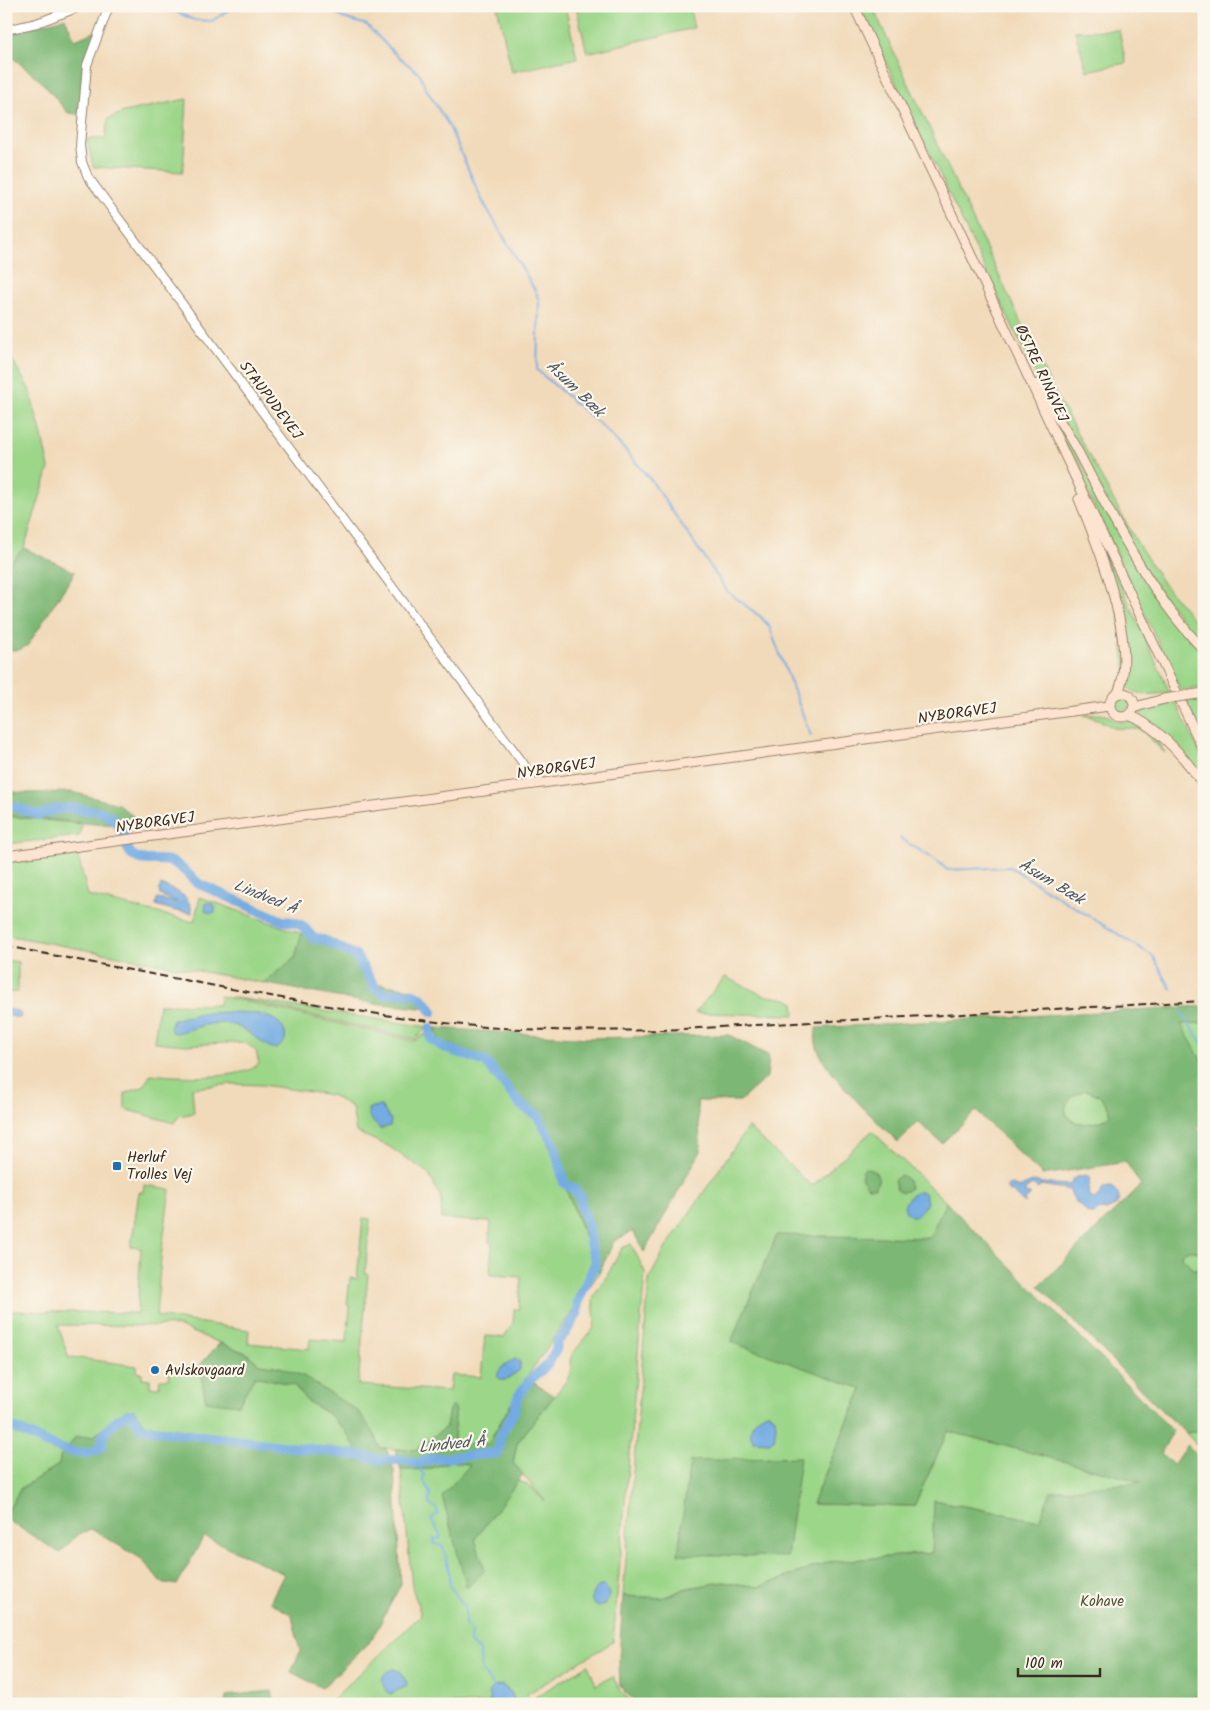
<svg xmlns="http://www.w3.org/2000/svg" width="1210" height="1710" viewBox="0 0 1210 1710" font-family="Kalam,sans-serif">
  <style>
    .green { fill: #9cd689; stroke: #6c8054 }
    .forest { fill: #7db775; stroke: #5c704a; fill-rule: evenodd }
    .water { fill: #73abe2; stroke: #576a80 }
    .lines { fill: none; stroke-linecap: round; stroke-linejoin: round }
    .stream { stroke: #73abe2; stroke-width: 2 }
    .river { stroke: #73abe2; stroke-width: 10 }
    .tertiary-casing { stroke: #96826c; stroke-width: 10 }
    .secondary-casing { stroke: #96826c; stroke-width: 11 }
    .tertiary { stroke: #fff; stroke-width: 8 }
    .secondary { stroke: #fde4d0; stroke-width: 9 }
    .rail { stroke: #3b2a1e; stroke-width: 2; stroke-dasharray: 8 4; stroke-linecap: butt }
    .secondary-bridge-casing { stroke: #96826c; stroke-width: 11; stroke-linecap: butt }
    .secondary-bridge { stroke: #fde4d0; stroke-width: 9 }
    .poi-dot { fill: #1f6fb2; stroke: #fbf7ec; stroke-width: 2 }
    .labels { text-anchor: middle; stroke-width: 4.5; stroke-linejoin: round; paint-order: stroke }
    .street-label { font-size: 15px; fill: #3b2a1e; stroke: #fbf7ec }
    .poi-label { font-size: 15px; fill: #3b2a1e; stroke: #fbf7ec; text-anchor: start }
    .park-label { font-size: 15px; fill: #535539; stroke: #fbf7ec }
    .water-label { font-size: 16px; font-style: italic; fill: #4f5763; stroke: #fbf7ec }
  </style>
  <rect width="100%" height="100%" fill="#fbf7ec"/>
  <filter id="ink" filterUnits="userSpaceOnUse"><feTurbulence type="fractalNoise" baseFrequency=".02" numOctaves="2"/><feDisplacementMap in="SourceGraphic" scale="10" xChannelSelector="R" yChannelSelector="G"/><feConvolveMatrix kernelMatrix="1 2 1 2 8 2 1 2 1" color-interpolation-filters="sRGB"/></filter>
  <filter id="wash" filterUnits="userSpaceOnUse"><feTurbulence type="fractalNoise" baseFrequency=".0096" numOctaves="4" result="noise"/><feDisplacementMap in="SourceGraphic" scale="20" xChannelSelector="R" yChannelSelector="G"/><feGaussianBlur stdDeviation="1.12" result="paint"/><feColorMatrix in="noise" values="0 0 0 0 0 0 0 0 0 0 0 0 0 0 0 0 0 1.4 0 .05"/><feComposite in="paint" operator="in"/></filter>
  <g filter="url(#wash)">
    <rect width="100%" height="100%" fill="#f1daba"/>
    <g class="green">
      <polygon points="497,6 565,6 577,58 512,72"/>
      <polygon points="576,6 689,6 694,28 587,53"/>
      <polygon points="859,6 872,6 1051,386 1135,539 1163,583 1204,632 1204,645 1190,631 1148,575 1034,371"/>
      <polygon points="1119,30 1126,63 1087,71 1075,31"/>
      <polygon points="187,99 183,172 93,167 87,139 105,139 108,119 124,112"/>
      <polygon points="6,349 29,389 40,428 49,468 24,548 6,567"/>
      <polygon points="1063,431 1154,596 1204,655 1204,687 1181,691 1059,432"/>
      <polygon points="1100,539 1170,693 1142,695 1125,687 1126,675 1118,603"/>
      <circle cx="1122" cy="705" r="8"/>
      <polygon points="1204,699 1204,739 1186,701"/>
      <path d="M1176,703L1204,761V780L1155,726L1138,714C1147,705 1164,705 1176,703Z"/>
      <path d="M1084,715C1090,715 1099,713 1105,715C1116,718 1117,726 1131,720L1150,731L1165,753L1140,729L1114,728L1098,719Z"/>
      <polygon points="6,816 82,824 79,836 6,844"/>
      <polygon points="77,853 88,896 194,922 200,897 302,934 295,958 263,983 6,935 6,863"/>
      <polygon points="6,960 18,962 18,992 6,993"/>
      <polygon points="725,977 763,995 787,999 794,1003 795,1015 695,1013"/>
      <path d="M220,996L414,1041L435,1028L441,1042L486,1058L541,1125L599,1273L526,1378L488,1444L454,1445L455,1412L449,1410L446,1427L415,1450L380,1448L375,1435L280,1367L259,1364L246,1353L177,1326L58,1325L69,1359L71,1357L137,1366V1372L142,1373V1378L150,1379V1387H159L160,1379H169V1367L199,1366L206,1401L255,1376L294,1385L307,1401L330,1415L345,1431L359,1451L200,1433L143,1424L134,1410H126L59,1465L21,1488L6,1514V1311L137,1313L141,1248L131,1247L139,1192H143L144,1185L170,1189L161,1257L156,1316L249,1330L248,1343L309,1349L310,1339L347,1342L350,1306L347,1305L350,1278L357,1279L363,1218L370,1219L365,1273L368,1274L358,1385L449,1391L451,1375L481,1377L485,1336L504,1337L513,1323L514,1309H519L521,1277L490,1275L492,1243L489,1242L491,1222L442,1219L441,1198L428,1173L388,1146L356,1132L352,1107L331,1095L262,1085L233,1084L192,1088L194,1113L179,1116L174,1123L125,1109V1093L143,1087L151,1074C174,1077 245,1081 259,1063L256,1051L245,1042L185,1045L154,1042L159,1004L219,1005Z"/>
      <polygon points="231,997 428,1027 415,1039"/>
      <polygon points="1204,1023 1204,1065 1180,1024"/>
      <path d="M1086,1090C1101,1094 1107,1100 1110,1115C1106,1119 1101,1121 1096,1122C1063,1131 1053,1100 1086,1090Z"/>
      <polygon points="748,1127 812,1186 872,1131 946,1202 929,1238 777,1236 731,1342 862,1388 812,1504 914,1506 948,1431 1144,1482 1039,1521 935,1500 932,1553 829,1562 759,1587 723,1582 687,1588 662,1598 623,1596 649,1279 665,1249"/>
      <polygon points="631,1244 645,1272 613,1642 527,1694 532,1704 328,1704 421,1615 412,1587 401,1470 429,1469 451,1461 470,1465 453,1526 515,1480 527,1484 545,1501 513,1463 517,1443 567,1380 571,1370 570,1360 573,1353 594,1328 595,1321 593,1302 594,1296 608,1274 622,1248"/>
      <polygon points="1189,1250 1204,1253 1204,1268 1195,1270 1181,1257 1182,1253"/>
      <polygon points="1204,1430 1204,1440 1196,1444 1186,1433"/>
      <polygon points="588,1665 596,1685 613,1676 620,1691 632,1702 630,1704 533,1704 535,1697"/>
    </g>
    <g class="forest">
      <polygon points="65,18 75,40 96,31 80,112 77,114 68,113 41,81 6,52 6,34"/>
      <polygon points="24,548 75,572 28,645 19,650 6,650 6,567"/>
      <polygon points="6,791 25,793 72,792 118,804 140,822 106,825 6,816"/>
      <polygon points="302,932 348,955 373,983 412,989 430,1009 363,1002 263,983 295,958"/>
      <path d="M1204,1006V1023L1181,1024L1204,1065V1126L1197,1128L1204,1139V1253L1189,1250L1182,1253L1181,1257L1195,1270L1204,1268V1430L1186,1433L1166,1415L1039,1286L1141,1185L1126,1162L1042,1175L976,1111L942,1143L918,1122L898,1142C877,1121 821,1070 816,1043C815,1038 816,1033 816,1028ZM1086,1090C1100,1094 1107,1101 1110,1115C1107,1119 1102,1121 1097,1122C1062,1131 1053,1100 1086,1090Z"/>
      <polygon points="435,1028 588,1038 729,1035 769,1056 767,1077 740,1101 697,1101 701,1151 644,1252 633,1231 614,1241 599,1273 541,1125 486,1058 440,1042"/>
      <path d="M867,1168C875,1169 879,1175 878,1183L875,1187H868L861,1177L863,1169Z"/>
      <path d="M901,1175C907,1178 909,1181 910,1188L907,1191L902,1192L897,1190L894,1180Z"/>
      <polygon points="946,1202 1173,1431 1161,1453 1173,1465 1187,1445 1204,1463 1204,1704 630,1704 635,1700 627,1694 620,1686 619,1660 623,1596 662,1598 687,1588 723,1582 759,1587 829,1562 932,1553 934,1500 1039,1521 1051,1491 1142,1482 948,1431 914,1506 812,1504 862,1389 731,1342 777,1235 929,1238"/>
      <polygon points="220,1343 246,1353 259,1364 280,1367 303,1376 359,1412 375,1435 380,1448 386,1448 394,1471 401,1584 372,1639 322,1688 291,1672 300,1652 292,1615 270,1602 284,1574 204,1536 177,1585 160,1582 142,1559 91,1529 76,1536 60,1553 6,1519 6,1514 21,1488 59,1465 60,1457 76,1437 94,1436 126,1410 134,1410 144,1424 200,1433 358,1451 345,1431 330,1415 307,1401 294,1385 255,1376 238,1405 206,1401 199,1366"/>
      <polygon points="526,1378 554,1396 517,1443 513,1463 523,1474 475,1539 485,1570 467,1588 442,1496 470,1465 451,1461 429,1469 401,1470 395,1449 415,1450 446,1427 449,1410 453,1405 455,1412 454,1445 488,1444"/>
      <polygon points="800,1457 787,1557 678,1554 690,1461"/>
      <polygon points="272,1691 275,1704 225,1704 226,1696"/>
    </g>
    <g class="water">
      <path d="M161,885C177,891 190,895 192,913L176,911L156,905L157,899L177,902L160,895L159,890Z"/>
      <polygon points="206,903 211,903 215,906 215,913 209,913 205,911"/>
      <polygon points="6,1009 19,1011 21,1016 19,1018 6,1015"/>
      <path d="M201,1013C223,1013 278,1006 285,1033C287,1041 282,1045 276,1049C266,1047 258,1039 249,1033C223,1015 204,1026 177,1033L172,1032L170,1028L173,1020Z"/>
      <path d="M381,1106L391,1120L390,1126L380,1129C374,1123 368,1118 368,1109L372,1107Z"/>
      <path d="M1086,1175L1089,1177C1091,1184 1087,1190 1089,1197L1095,1199L1099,1196L1103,1188L1111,1187C1118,1192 1121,1196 1117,1205L1106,1210L1102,1209L1093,1214H1089C1081,1207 1072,1200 1070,1190L1041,1185L1038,1189L1032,1185L1025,1190V1193L1030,1194V1196L1026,1199L1025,1203C1019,1201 1017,1195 1011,1191L1009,1192L1006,1187L1009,1184L1019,1188L1034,1181L1041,1183L1070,1185L1074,1178Z"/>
      <path d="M917,1192H922L925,1194L927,1203L917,1216H911C899,1209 906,1197 917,1192Z"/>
      <path d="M515,1359L520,1362V1370L505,1380H501L497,1376C500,1366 507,1364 515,1359Z"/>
      <path d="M768,1412L775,1417L776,1426L774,1440L769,1442L754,1441C745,1431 756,1415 768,1412Z"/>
      <path d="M600,1586H605C611,1593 609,1599 605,1605L597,1607C588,1600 591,1591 600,1586Z"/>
      <path d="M394,1669L401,1672L407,1683L406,1686L391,1694L387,1692C380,1682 380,1672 394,1669Z"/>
      <polygon points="502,1685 511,1692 516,1704 490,1704 489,1692 494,1687"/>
    </g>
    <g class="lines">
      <g class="stream">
        <polyline points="164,6 194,20 212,21 233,7"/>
        <polyline points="325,6 343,18 367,25 395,54 420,74 425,87 449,126 482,200 536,292 539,301 537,370 603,427 625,450 651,480 728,592 761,617 769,626 811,736"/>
        <polyline points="900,838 940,863 947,870 1010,867 1153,956 1171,989"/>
        <polyline points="1181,1012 1204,1046"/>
        <polyline points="422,1463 421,1471 424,1475 423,1479 430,1493 429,1504 436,1508 438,1514 431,1518 441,1537 439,1539 434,1538 434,1544 443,1546 450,1575 450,1586 461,1602 465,1605 465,1624 471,1631 470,1643 479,1651 482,1671 494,1687"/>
      </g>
      <g class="river">
        <polyline points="6,806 15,807 39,815 57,809 71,808 102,812 115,820 124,834"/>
        <path d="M127,847C128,849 131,855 134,856C145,864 161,857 172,862C183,867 189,876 199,884L283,921C300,922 303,925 314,939L324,940L356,956L375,987L384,994C408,993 419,988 432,1012"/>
        <path d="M6,1425C32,1433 77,1467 102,1447C102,1443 102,1437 104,1434C110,1426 122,1414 131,1414L141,1428C161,1431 182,1435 202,1436L365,1456L382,1460H403L416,1463H422L431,1459L498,1453L500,1436L513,1414L519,1395L530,1380L547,1365L556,1350L557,1342L565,1333L577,1314L578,1301L596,1262L590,1243L588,1224L582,1209L580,1196L574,1189L564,1183L555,1147L539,1117L520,1104L486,1062L445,1048L431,1039L430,1028"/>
      </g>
    </g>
  </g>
  <g filter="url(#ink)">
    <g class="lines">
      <defs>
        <g id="tertiary">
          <polyline points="109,6 87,65 80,145 82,162 88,177 523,763 531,777 532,785"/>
          <polyline points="6,30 37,23 82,6"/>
        </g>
        <g id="secondary">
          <polyline points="854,6 1204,751"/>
          <path d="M1037,384C1050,406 1065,428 1077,450C1114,520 1148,592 1204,650"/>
          <path d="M1079,499C1098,545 1139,645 1118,693"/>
          <circle cx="1122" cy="705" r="12"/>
          <polyline points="1133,709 1139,706 1164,699"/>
          <path d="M1129,715C1160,728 1185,758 1204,785"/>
          <polyline points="6,856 1109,706"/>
        </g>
      </defs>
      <use href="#tertiary" class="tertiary-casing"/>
      <use href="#secondary" class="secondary-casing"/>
      <use href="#tertiary" class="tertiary"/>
      <use href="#secondary" class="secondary"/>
      <path class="rail" d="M6,946C87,962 167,977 248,992C327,1006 405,1020 485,1027C544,1031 603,1031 663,1030L1204,1001"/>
      <defs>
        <polyline id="secondary-bridge" points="1164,699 1204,693"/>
      </defs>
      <use href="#secondary-bridge" class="secondary-bridge-casing"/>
      <use href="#secondary-bridge" class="secondary-bridge"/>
    </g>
  </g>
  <g class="poi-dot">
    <rect x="112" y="1161" width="10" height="10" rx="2.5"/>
    <circle cx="155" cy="1370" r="5"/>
  </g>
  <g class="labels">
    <g class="street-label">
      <text transform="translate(1042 373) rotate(65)" y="5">ØSTRE RINGVEJ</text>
      <text transform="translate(271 400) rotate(53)" y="5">STAUPUDEVEJ</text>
      <text transform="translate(957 713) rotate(-8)" y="5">NYBORGVEJ</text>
      <text transform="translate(556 768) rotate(-8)" y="5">NYBORGVEJ</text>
      <text transform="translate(155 822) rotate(-8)" y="5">NYBORGVEJ</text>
    </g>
    <g class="poi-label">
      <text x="127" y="1162">Herluf<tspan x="127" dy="17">Trolles Vej</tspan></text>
      <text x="165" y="1375">Avlskovgaard</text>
    </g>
    <g class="park-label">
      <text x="1102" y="1606">Kohave</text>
    </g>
    <g class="water-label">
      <text transform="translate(576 388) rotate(44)" y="6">Åsum Bæk</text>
      <text transform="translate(1052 881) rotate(31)" y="6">Åsum Bæk</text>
      <text transform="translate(266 896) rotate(22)" y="6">Lindved Å</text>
      <text transform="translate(452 1443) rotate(-6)" y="6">Lindved Å</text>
    </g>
  </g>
  <rect width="1210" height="1710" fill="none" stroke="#fbf7ec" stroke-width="25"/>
  <path d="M1018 1668v8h82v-8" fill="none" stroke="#3b2a1e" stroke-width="2.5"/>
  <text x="1025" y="1668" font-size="15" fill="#3b2a1e" stroke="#fbf7ec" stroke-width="4" paint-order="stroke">100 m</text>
</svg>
